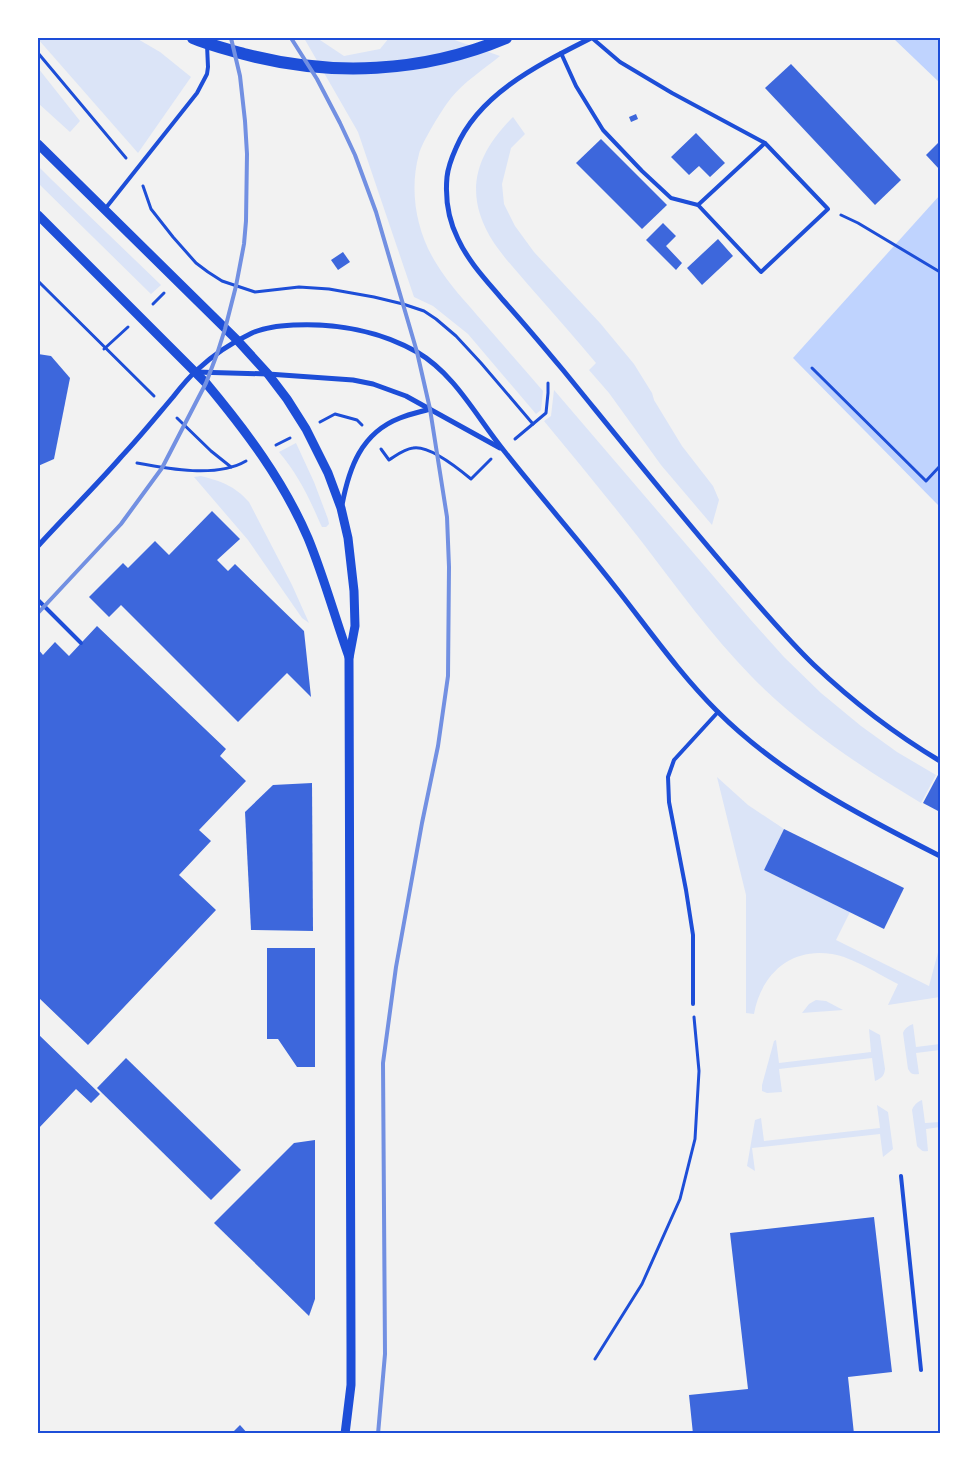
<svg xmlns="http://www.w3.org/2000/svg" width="978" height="1471" viewBox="0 0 978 1471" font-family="Barlow,sans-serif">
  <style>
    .green { fill: #dbe4f7 }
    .water { fill: #bfd3fe }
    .building { fill: #3d67dc }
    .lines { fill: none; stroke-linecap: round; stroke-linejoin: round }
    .path { stroke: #1d4ed8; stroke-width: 3 }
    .service { stroke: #1d4ed8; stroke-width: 4 }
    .minor { stroke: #1d4ed8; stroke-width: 5 }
    .tertiary { stroke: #1d4ed8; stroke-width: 9 }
    .primary { stroke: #1d4ed8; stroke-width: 12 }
    .rail { stroke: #7290e2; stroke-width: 4 }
    .neatline { fill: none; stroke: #1d4ed8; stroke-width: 2 }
  </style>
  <rect width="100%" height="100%" fill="#f2f2f2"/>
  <g class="green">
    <polygon points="38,38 136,38 160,52 191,77 138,153 38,39"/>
    <path d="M304,38H317L344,56L380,49L389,38H449L500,56C484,69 464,82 451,98C443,108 422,142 419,154C409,190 416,231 436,263C449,285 467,303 483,322C503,345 523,368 543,391L541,410L536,414L468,334L433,306L414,297L358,132Z"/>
    <polygon points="38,68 80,121 70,132 38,103"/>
    <path d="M513,117L525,134L511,148L502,184L504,204L515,226L534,252L600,323L634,364L652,393L654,400L682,446L713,486L719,500L712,525L661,465L609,393L589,370L596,363C575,338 553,313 531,288C519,274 505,259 494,243C463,195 474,156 513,117Z"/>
    <polygon points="38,166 53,181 161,285 151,294 38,183"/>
    <path d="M554,390L750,619L784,657L821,693L861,726L897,752L936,775L921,803C861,767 801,727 752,677C711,635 677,588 642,542C610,501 577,461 544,421L551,416Z"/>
    <path d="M296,443L314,482L328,519L329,524L326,527H322L320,523C309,497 297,473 279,452Z"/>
    <path d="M201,476C221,481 235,486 249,502L292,585L309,623L302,618L248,540L194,477Z"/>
    <path d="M717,777L748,805L784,829L764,870L850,912L836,940L929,986L940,945V997L888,1005L898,984C880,975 852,957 832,954C790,947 761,975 754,1014L746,1013V895Z"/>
    <polygon points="816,1000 826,1001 843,1010 802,1013 809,1004"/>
    <path d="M913,1024L916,1047L940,1044V1050L916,1053L919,1074C913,1075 911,1074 908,1069L903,1033C905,1028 908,1026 913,1024Z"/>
    <path d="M869,1029L880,1035L885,1069C884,1076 882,1078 875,1081L872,1058L779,1069L782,1092L767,1093L762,1091V1085L774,1041L776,1040L779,1063L871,1052Z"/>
    <path d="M922,1100L925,1123L940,1122V1127L926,1129L928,1151C922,1152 921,1150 917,1146L912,1110C914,1105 917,1102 922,1100Z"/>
    <polygon points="877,1105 888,1112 893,1149 883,1157 880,1134 752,1148 755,1171 747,1166 755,1120 761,1118 764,1141 880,1128"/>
  </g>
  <g class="water">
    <polygon points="893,38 940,38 940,83"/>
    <polygon points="940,195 940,507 793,358"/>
  </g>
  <g class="building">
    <polygon points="791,64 901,180 875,205 765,88"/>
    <polygon points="636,114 638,119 631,122 629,117"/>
    <polygon points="696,133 725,163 710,177 699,166 689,175 671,157"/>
    <polygon points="601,139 667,205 642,229 576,163"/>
    <polygon points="940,141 940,170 926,155"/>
    <polygon points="663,223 676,236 666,246 682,263 676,270 646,240"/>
    <polygon points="718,239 733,256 702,285 687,268"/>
    <polygon points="343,252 350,262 338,270 331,260"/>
    <polygon points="38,354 51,356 70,378 54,459 38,466"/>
    <polygon points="212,511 240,539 217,560 228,571 235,564 304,631 311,697 287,673 238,722 121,605 109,617 89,597 123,563 128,568 155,541 169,555"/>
    <polygon points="97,626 226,749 220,756 246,781 199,830 211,841 179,875 216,910 88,1045 38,997 38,649 43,655 55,642 69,656"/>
    <polygon points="938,775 940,777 940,812 923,803"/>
    <polygon points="312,783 313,931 251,930 245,812 273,785"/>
    <polygon points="784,829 904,888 884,929 764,870"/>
    <polygon points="267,948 315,948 315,1067 297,1067 278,1039 267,1039"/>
    <polygon points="38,1034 100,1094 91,1103 76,1089 38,1129"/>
    <polygon points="126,1058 241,1170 211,1200 97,1088"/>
    <polygon points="315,1140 315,1299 309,1316 214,1223 294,1143"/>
    <polygon points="874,1217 892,1372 848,1377 854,1434 693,1434 689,1395 748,1389 730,1233"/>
    <polygon points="240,1425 248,1434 231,1434"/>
  </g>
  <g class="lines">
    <g class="path">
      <polyline points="38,53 126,158"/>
      <polyline points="143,186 151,209 173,237 196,263 208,272 222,281 255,292 299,287 329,289 374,297 403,304 424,311 436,319 456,336 481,363 533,424"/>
      <polyline points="841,215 858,223 940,272"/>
      <polyline points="38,281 154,396"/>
      <polyline points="153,304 164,293"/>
      <polyline points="104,349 128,327"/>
      <polyline points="812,368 926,481 940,466"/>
      <polyline points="177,418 211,451 231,467"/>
      <polyline points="320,422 335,414 357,420 362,425"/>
      <polyline points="515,439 546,413 548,393 548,383"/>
      <polyline points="276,445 290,438"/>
      <path d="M381,449L389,460C397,455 404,449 413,448C429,445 459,469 471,479L491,459"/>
      <path d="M137,463C169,469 217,478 246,461"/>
      <polyline points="595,1359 642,1284 680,1199 695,1139 699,1071 694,1017"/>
    </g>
    <g class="service">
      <polyline points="561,53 576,86 603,130 642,171 671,198 698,205 761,272 828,209 765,143 672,93 620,62 592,38"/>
      <polyline points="698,205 765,143"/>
      <polyline points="105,209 197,93 207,74 208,67 207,45"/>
      <polyline points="38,600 81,643"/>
      <polyline points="693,1004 693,935 686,890 669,802 668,777 674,760 718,712"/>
      <polyline points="901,1176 921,1370"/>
    </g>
    <g class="minor">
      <path d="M591,38C540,64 479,93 456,148C452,157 448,167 447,177C445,199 448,219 458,239C468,261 486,280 502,299C523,322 543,346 563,370C620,440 676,510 734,577C760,607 786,638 814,665C853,702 895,734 940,761"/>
      <polyline points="195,372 268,374 353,380 373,384 406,396 500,448"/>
      <path d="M342,505C349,468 361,433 400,418C410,414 420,412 430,409"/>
      <path d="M38,546C65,516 94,488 121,457C139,438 156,417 173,397C180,388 188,378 197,370C213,355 233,342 252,333C265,327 280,326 294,325C336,323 380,331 417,352C456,375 477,418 505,452C543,500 583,545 620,593C652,634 681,675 717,711C781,775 861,816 940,856"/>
    </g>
    <g class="tertiary">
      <polyline points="38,144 238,341 268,374 287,399 306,429 328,473 341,508 348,538 354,591 355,626 349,658 351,1351 351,1385 345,1434"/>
      <path d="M38,215L206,383C246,431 283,480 308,538C324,577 335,618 349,657"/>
    </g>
    <path class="primary" d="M193,38C209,45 227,49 244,54C331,77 423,73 506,38"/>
    <g class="rail">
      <polyline points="291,38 317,79 340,123 355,155 376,212 417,352 430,409 447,517 449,567 448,676 438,746 422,823 396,967 383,1063 385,1354 378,1434"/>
      <polyline points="38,613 121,524 162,468 206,383 217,354 225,329 236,286 244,244 246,221 247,154 245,121 240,76 231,38"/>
    </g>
  </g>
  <rect width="978" height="1471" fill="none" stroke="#ffffff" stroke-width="78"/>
  <rect x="39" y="39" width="900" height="1393" class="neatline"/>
</svg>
